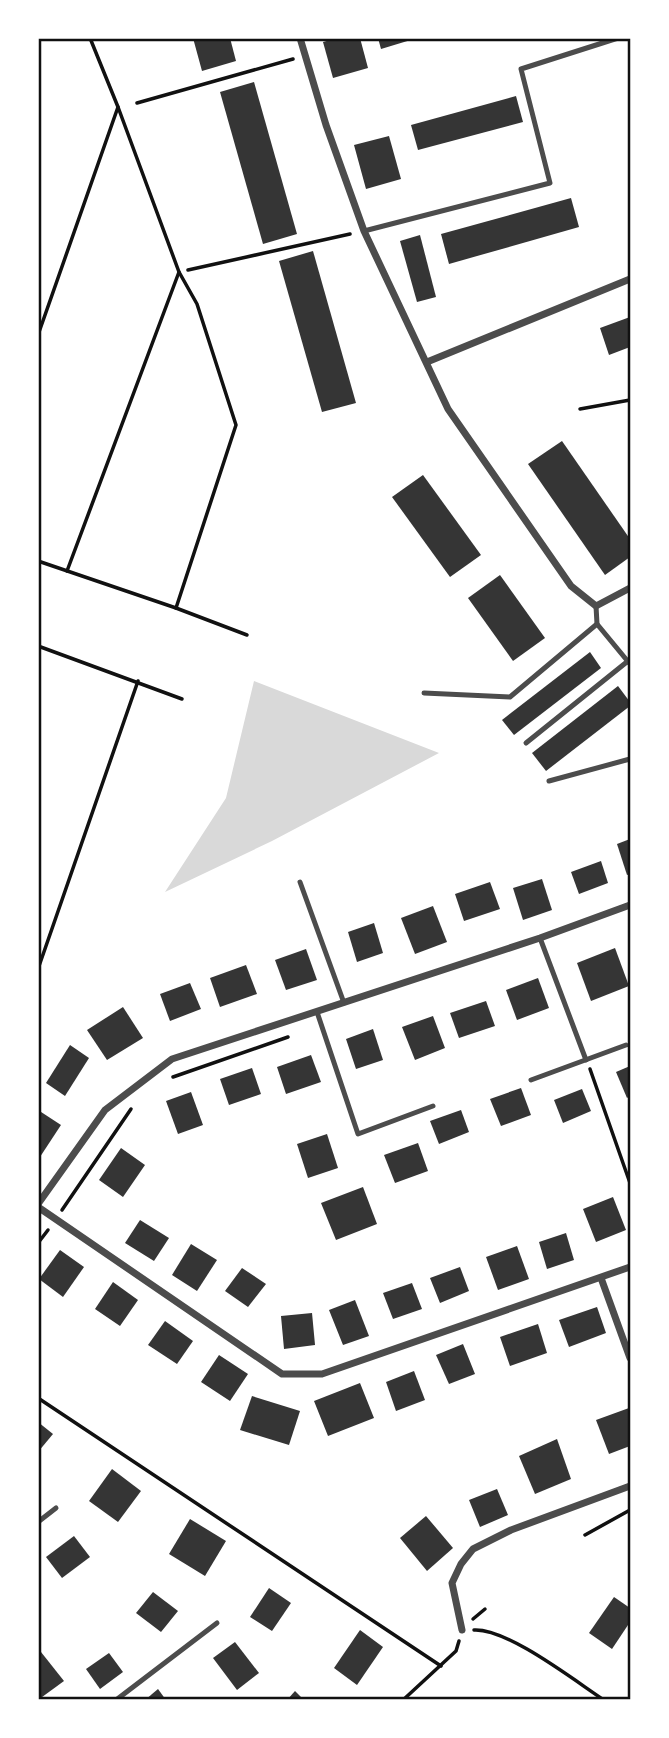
<svg xmlns="http://www.w3.org/2000/svg" width="669" height="1738" viewBox="0 0 669 1738" font-family="Jost,sans-serif">
  <style>
    .water { fill: #d9d9d9 }
    .building { fill: #353535 }
    .lines { fill: none; stroke-linecap: round; stroke-linejoin: round }
    .path { stroke: #111; stroke-width: 3.5 }
    .service { stroke: #4c4c4c; stroke-width: 5 }
    .minor { stroke: #4c4c4c; stroke-width: 7 }
    .neatline { fill: none; stroke: #111; stroke-width: 2.5 }
  </style>
  <rect width="100%" height="100%" fill="#fff"/>
  <polygon class="water" points="254,681 439,753 272,841 165,892 226,798"/>
  <g class="building">
    <polygon points="193,38 230,38 236,61 202,71"/>
    <polygon points="337,38 360,38 368,68 333,78 323,42"/>
    <polygon points="378,38 414,38 414,39 381,49"/>
    <polygon points="254,82 297,234 263,244 220,92"/>
    <polygon points="516,96 523,122 418,150 411,125"/>
    <polygon points="389,136 401,179 366,189 354,145"/>
    <polygon points="571,198 579,227 449,264 441,234"/>
    <polygon points="420,235 436,297 417,302 400,241"/>
    <polygon points="313,251 356,403 322,412 279,261"/>
    <polygon points="630,317 630,347 609,355 600,328"/>
    <polygon points="562,441 630,539 630,557 605,575 528,464"/>
    <polygon points="423,475 481,555 450,577 392,497"/>
    <polygon points="500,575 545,638 513,661 468,598"/>
    <polygon points="590,652 601,668 514,735 502,720"/>
    <polygon points="618,686 630,702 630,706 546,771 532,753"/>
    <polygon points="630,839 630,874 627,875 617,844"/>
    <polygon points="601,861 608,883 579,894 571,872"/>
    <polygon points="542,879 552,910 523,920 513,888"/>
    <polygon points="490,882 500,909 464,921 455,894"/>
    <polygon points="433,906 447,942 415,954 401,918"/>
    <polygon points="374,923 383,953 357,962 348,932"/>
    <polygon points="615,948 629,986 591,1001 577,963"/>
    <polygon points="306,949 317,980 286,990 275,960"/>
    <polygon points="246,965 257,994 220,1007 210,978"/>
    <polygon points="538,978 549,1008 517,1020 506,990"/>
    <polygon points="190,983 201,1009 170,1021 160,994"/>
    <polygon points="486,1001 495,1026 459,1038 450,1013"/>
    <polygon points="123,1007 143,1038 107,1060 87,1030"/>
    <polygon points="433,1016 445,1048 415,1060 402,1027"/>
    <polygon points="373,1029 383,1060 356,1069 346,1039"/>
    <polygon points="70,1045 89,1058 65,1096 46,1083"/>
    <polygon points="311,1055 321,1082 286,1094 277,1067"/>
    <polygon points="630,1066 630,1096 627,1098 616,1072"/>
    <polygon points="252,1068 261,1094 229,1105 220,1079"/>
    <polygon points="521,1088 531,1115 501,1126 490,1099"/>
    <polygon points="582,1089 591,1111 563,1123 554,1100"/>
    <polygon points="191,1092 203,1125 178,1134 166,1101"/>
    <polygon points="38,1110 61,1125 38,1160"/>
    <polygon points="461,1110 469,1132 439,1144 430,1121"/>
    <polygon points="327,1134 338,1168 308,1178 297,1144"/>
    <polygon points="418,1143 428,1171 395,1183 384,1155"/>
    <polygon points="121,1148 145,1165 123,1197 99,1180"/>
    <polygon points="363,1187 377,1224 336,1240 321,1203"/>
    <polygon points="613,1197 626,1230 596,1242 583,1209"/>
    <polygon points="140,1220 169,1238 154,1261 125,1243"/>
    <polygon points="566,1233 574,1260 547,1269 539,1242"/>
    <polygon points="191,1244 217,1260 197,1291 172,1275"/>
    <polygon points="517,1246 529,1279 498,1290 486,1257"/>
    <polygon points="60,1250 84,1267 63,1297 39,1279"/>
    <polygon points="460,1267 469,1291 440,1303 430,1278"/>
    <polygon points="242,1268 266,1284 248,1307 225,1291"/>
    <polygon points="113,1282 138,1300 120,1326 95,1309"/>
    <polygon points="412,1283 422,1309 393,1319 383,1293"/>
    <polygon points="355,1300 369,1336 343,1345 329,1310"/>
    <polygon points="597,1307 606,1333 569,1347 559,1320"/>
    <polygon points="312,1313 315,1345 284,1349 281,1316"/>
    <polygon points="165,1321 193,1341 177,1364 148,1345"/>
    <polygon points="538,1324 547,1353 510,1366 500,1337"/>
    <polygon points="463,1344 475,1374 449,1384 436,1355"/>
    <polygon points="219,1355 248,1374 230,1401 201,1382"/>
    <polygon points="414,1371 425,1400 396,1411 386,1382"/>
    <polygon points="360,1383 374,1418 328,1436 314,1401"/>
    <polygon points="252,1396 300,1411 289,1445 240,1430"/>
    <polygon points="629,1408 630,1446 609,1454 596,1420"/>
    <polygon points="38,1422 53,1434 38,1452"/>
    <polygon points="557,1439 571,1479 535,1494 519,1456"/>
    <polygon points="112,1469 141,1491 118,1522 89,1501"/>
    <polygon points="497,1489 508,1515 480,1527 469,1500"/>
    <polygon points="426,1516 453,1548 427,1571 400,1538"/>
    <polygon points="190,1519 226,1541 205,1576 169,1554"/>
    <polygon points="74,1536 90,1557 62,1578 46,1557"/>
    <polygon points="269,1588 291,1603 272,1631 250,1617"/>
    <polygon points="153,1592 178,1611 161,1632 136,1613"/>
    <polygon points="614,1597 630,1608 630,1622 612,1649 589,1633"/>
    <polygon points="360,1630 383,1647 357,1685 334,1668"/>
    <polygon points="235,1642 259,1673 237,1690 213,1658"/>
    <polygon points="41,1652 64,1681 38,1700 38,1654"/>
    <polygon points="109,1653 123,1672 100,1689 86,1669"/>
    <polygon points="158,1689 166,1700 145,1700"/>
    <polygon points="295,1691 304,1700 287,1700"/>
  </g>
  <g class="lines">
    <g class="path">
      <polyline points="137,103 293,59"/>
      <polyline points="188,270 350,234"/>
      <polyline points="38,335 118,107 90,38"/>
      <polyline points="580,409 630,400"/>
      <polyline points="38,561 176,608 247,635"/>
      <polyline points="67,571 179,272 118,107"/>
      <polyline points="176,608 236,425 197,304 179,272"/>
      <polyline points="38,646 182,699"/>
      <polyline points="38,969 138,681"/>
      <polyline points="590,1069 630,1183"/>
      <polyline points="173,1077 288,1037"/>
      <polyline points="62,1210 131,1109"/>
      <polyline points="38,1243 48,1230"/>
      <polyline points="38,1398 441,1666"/>
      <polyline points="585,1535 630,1510"/>
      <polyline points="473,1619 485,1609"/>
      <path d="M474,1630C507,1628 575,1681 604,1700"/>
      <polyline points="403,1700 456,1651 459,1641"/>
    </g>
    <g class="service">
      <polyline points="364,231 550,183 521,69 618,38"/>
      <polyline points="596,606 597,624 630,664"/>
      <polyline points="424,693 510,697 597,624"/>
      <polyline points="526,743 628,661"/>
      <polyline points="549,781 630,759"/>
      <polyline points="300,882 344,1003"/>
      <polyline points="540,938 586,1060"/>
      <polyline points="317,1012 358,1134 433,1106"/>
      <polyline points="531,1080 626,1045"/>
      <polyline points="38,1522 56,1508"/>
      <polyline points="116,1700 217,1623"/>
    </g>
    <g class="minor">
      <polyline points="300,38 326,125 364,231 448,409 571,586 596,606 630,588"/>
      <polyline points="427,362 630,279"/>
      <polyline points="38,1204 105,1110 172,1059 540,938 630,905"/>
      <polyline points="38,1207 282,1374 322,1374 630,1267"/>
      <polyline points="601,1278 630,1358"/>
      <polyline points="462,1630 452,1583 461,1564 473,1549 511,1530 630,1486"/>
    </g>
  </g>
  <rect width="669" height="1738" fill="none" stroke="#ffffff" stroke-width="80"/>
  <rect x="40" y="40" width="589" height="1658" class="neatline"/>
</svg>
